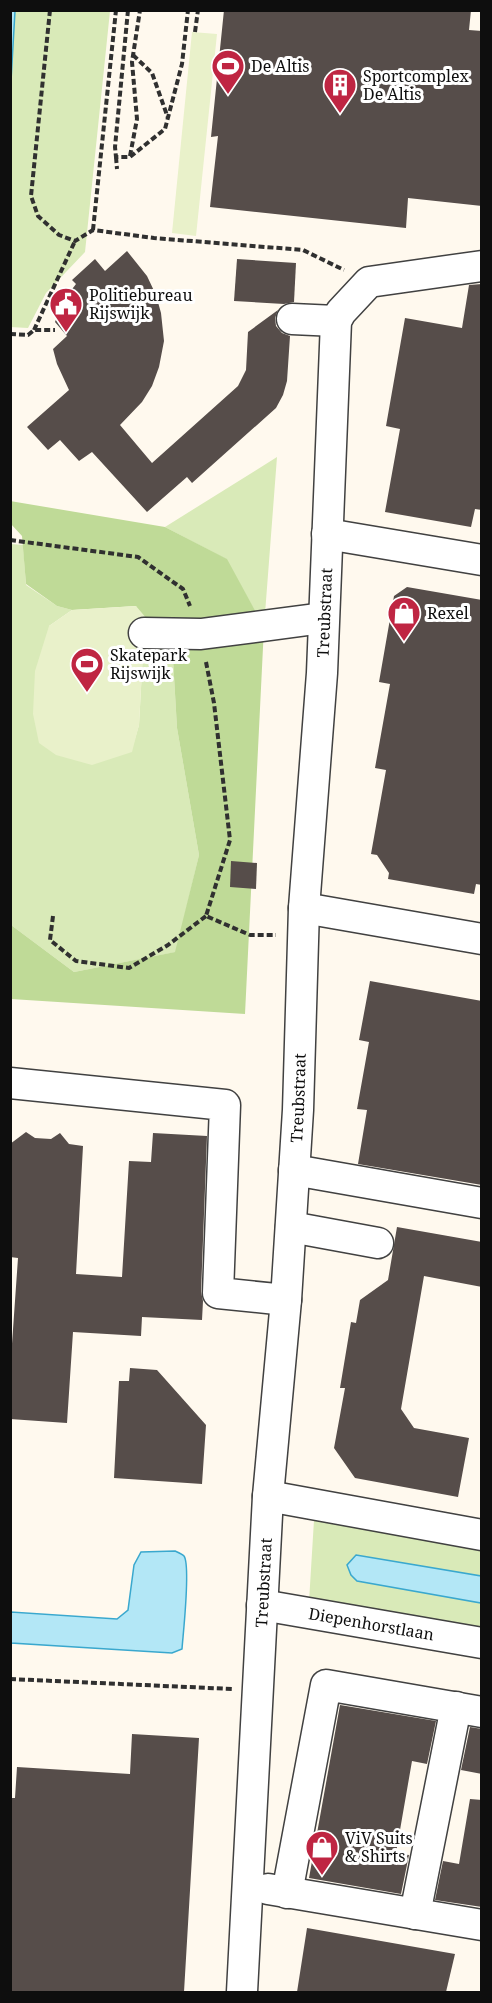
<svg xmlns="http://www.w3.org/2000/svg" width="492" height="2003" viewBox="0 0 492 2003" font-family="'Noto Serif',serif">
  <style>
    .green { fill: #d9eab8 }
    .forest { fill: #bfda97 }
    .pitch { fill: #e9f1ca }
    .water { fill: #b3e7f6; stroke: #3aa8ce; stroke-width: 1.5 }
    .building { fill: #564d4a }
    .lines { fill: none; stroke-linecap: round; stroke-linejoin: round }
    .minor-casing { stroke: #414141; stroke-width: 33 }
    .path { stroke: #303030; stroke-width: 4; stroke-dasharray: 6 3; stroke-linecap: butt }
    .minor { stroke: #fff; stroke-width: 30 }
    .labels { text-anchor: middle; stroke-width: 6; stroke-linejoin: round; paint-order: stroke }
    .poi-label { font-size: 16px; fill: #0e0e0e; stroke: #fff; text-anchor: start }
    .street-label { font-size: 16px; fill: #0e0e0e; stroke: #fff }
  </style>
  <rect width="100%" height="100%" fill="#fff9ee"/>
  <g class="green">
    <polygon points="15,11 110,11 85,252 46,293 28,328 10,327 10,81"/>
    <polygon points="277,457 264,627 226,559 165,527"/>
    <polygon points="11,544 23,545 26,585 57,606 72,610 49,626 131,752 139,725 144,633 173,659 177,728 199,855 176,952 74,972 11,925"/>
    <polygon points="314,1520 481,1549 481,1576 356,1555 347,1565 357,1581 481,1603 481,1633 309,1602"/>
  </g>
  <polygon class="forest" points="10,501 165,527 227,559 264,627 245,1014 11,999 11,925 74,972 175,952 199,855 177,728 173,659 144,633 136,606 72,610 57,606 26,584 22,536 11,524"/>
  <g class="pitch">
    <polygon points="192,32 217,34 196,236 172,233"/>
    <polygon points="136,606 147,619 144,633 139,725 132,752 92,765 56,755 39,743 33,714 35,671 49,626 72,610"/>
  </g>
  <g class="water">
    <polygon points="11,10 15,11 11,81 10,11"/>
    <path d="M175,1551C177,1552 182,1554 184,1556C191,1566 183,1634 182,1649L172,1653L11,1643V1612L117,1619L128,1610L134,1565L141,1552Z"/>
    <polygon points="356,1555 481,1576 481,1603 357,1581 351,1575 347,1565"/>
  </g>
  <g class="building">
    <polygon points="224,10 471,10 469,30 482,31 482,206 408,198 406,228 210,207 218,136 211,137"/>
    <polygon points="127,251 147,276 156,295 161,313 164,341 159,367 152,386 142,402 120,425 152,463 238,386 246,370 248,332 278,310 275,318 276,326 282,333 290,336 287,381 283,395 276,408 192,483 187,477 147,512 92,452 79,461 60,440 48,450 27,427 69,390 57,364 53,349 67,336 55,322 63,301 76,284 72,280 95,259 105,271"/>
    <polygon points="237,259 296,263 294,302 284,304 234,301"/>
    <polygon points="482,284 482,510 475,509 471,527 385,512 400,429 386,426 405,318 462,328 469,285"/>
    <polygon points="407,587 482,600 482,885 476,884 474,894 388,879 389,873 377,855 371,854 386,770 375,768 390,684 379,682 394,596"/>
    <polygon points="231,861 257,863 256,889 230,887"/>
    <polygon points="370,981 482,1001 482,1185 358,1164 367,1110 357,1109 369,1042 359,1040"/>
    <polygon points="26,1132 35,1138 51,1139 60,1133 69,1144 83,1146 76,1274 122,1277 129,1161 151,1162 153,1133 207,1136 201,1292 203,1301 202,1320 142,1317 141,1336 73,1332 67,1423 10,1419 10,1372 18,1258 10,1257 10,1144"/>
    <polygon points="397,1227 482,1242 482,1287 424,1276 401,1409 414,1428 469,1438 458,1497 355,1478 334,1448 345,1388 340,1388 351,1322 356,1323 360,1300 388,1280"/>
    <polygon points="130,1368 157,1370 206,1425 202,1484 114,1478 119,1381 129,1381"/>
    <polygon points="340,1705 436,1721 427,1764 412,1761 396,1853 409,1855 401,1894 309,1878"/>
    <polygon points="470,1727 482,1729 482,1774 461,1770"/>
    <polygon points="132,1734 199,1738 184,1992 10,1992 10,1798 15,1798 17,1767 130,1774"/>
    <polygon points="470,1799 482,1800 482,1907 435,1900 443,1861 459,1864"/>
    <polygon points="307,1928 455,1954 446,1992 297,1992"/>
  </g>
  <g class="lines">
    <defs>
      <g id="minor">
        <polyline points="292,319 336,321"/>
        <polyline points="327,534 482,560"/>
        <polyline points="144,633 201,634 323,618"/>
        <polyline points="304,908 482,939"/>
        <polyline points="10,1083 225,1105 218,1293 286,1300"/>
        <polyline points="294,1170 482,1203"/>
        <polyline points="291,1227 378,1243"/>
        <polyline points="268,1496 482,1535"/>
        <path id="s1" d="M262,1605L482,1643"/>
        <polyline points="268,1889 482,1925"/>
        <polyline points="287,1893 326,1685 482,1712"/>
        <polyline points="415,1914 456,1707"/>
        <path id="s2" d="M242,1992L268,1496L286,1300L298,1110L304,908L322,673L336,321L341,312L369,282L482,266"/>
      </g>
    </defs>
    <use href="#minor" class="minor-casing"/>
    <g class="path">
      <polyline points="50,10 31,196 38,216 59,235 75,241 93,230 154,238 303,250 344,270"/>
      <polyline points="128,10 115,147 116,157 130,157 165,129 182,64 188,10"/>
      <polyline points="195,32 198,10"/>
      <polyline points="133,55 152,73 168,118"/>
      <polyline points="130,156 137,119 132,62 140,10"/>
      <polyline points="116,157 117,169"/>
      <polyline points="93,230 116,10"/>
      <polyline points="34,330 75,241"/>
      <polyline points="10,334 28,335 34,330 55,330"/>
      <polyline points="10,540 138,557 183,589 190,606"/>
      <polyline points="206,662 214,703 230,840 206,916 250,935 276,935"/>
      <polyline points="53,916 50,940 76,961 129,968 168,945 206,916"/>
      <polyline points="10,1679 232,1689"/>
    </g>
    <use href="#minor" class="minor"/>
  </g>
  <defs>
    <symbol id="stadium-pin" viewBox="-11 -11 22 30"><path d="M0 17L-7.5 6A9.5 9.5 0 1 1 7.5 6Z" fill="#bf2542" stroke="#fff"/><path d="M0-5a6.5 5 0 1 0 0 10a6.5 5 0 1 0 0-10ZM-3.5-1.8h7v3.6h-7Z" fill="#fff"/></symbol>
    <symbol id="building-pin" viewBox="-11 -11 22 30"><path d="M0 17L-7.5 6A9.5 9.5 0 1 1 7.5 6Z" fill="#bf2542" stroke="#fff"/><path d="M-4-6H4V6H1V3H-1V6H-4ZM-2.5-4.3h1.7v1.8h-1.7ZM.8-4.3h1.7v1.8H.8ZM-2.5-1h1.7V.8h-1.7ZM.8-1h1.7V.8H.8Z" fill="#fff"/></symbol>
    <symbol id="civic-pin" viewBox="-11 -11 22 30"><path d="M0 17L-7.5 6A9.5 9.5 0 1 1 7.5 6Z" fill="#bf2542" stroke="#fff"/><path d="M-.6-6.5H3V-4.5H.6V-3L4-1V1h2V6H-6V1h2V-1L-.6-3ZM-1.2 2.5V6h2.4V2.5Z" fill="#fff"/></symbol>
    <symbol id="shop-pin" viewBox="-11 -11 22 30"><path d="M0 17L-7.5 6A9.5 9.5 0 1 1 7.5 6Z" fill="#bf2542" stroke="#fff"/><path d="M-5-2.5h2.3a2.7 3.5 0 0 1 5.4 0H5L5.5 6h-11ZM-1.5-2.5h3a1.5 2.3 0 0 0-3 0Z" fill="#fff"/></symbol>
  </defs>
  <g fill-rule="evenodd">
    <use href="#stadium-pin" x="209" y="47" width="38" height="52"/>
    <use href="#building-pin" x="321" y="66" width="38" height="52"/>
    <use href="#civic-pin" x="47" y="285" width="38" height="52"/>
    <use href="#shop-pin" x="385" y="594" width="38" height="52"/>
    <use href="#stadium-pin" x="68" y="645" width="38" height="52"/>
    <use href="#shop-pin" x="303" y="1828" width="38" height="52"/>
  </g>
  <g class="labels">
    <g class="poi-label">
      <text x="251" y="72">De Altis</text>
      <text x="363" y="82">Sportcomplex<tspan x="363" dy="18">De Altis</tspan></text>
      <text x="89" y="301">Politiebureau<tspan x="89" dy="18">Rijswijk</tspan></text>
      <text x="427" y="619">Rexel</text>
      <text x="110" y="661">Skatepark<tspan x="110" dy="18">Rijswijk</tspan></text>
      <text x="345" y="1844">ViV Suits<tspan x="345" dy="18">&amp; Shirts</tspan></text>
    </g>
    <g class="street-label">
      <text dy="6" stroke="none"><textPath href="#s2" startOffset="1382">Treubstraat</textPath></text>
      <text dy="6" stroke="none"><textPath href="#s2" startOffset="896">Treubstraat</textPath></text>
      <text dy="6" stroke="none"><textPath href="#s2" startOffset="410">Treubstraat</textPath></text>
      <text dy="6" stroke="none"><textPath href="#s1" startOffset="111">Diepenhorstlaan</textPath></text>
    </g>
  </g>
  <rect width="492" height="2003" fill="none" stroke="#0e0e0e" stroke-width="24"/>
</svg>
